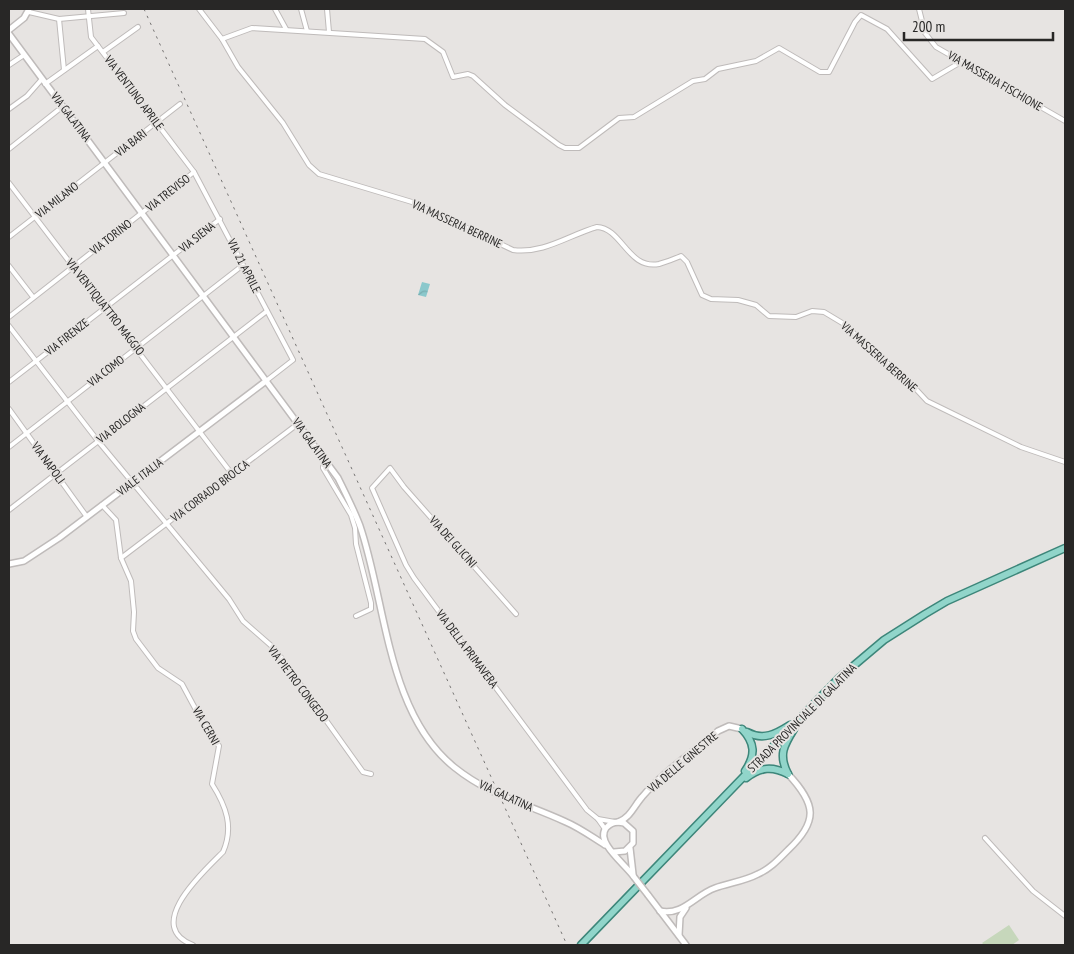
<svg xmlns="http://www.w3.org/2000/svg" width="1074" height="954" viewBox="0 0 1074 954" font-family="'PT Sans Narrow',sans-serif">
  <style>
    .pitch { fill: #c6d7bb }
    .water { fill: url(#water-waves) }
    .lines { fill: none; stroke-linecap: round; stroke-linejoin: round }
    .minor-casing { stroke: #bfbbba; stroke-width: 6 }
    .tertiary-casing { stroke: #bfbbba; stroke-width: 8 }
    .primary-casing { stroke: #3d867a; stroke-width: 9 }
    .minor { stroke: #fff; stroke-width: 4 }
    .tertiary { stroke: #fff; stroke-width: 5 }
    .primary { stroke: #91d5ca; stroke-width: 6 }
    .rail { stroke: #777574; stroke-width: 1; stroke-dasharray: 2.5 5; stroke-linecap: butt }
    .tertiary-bridge-casing { stroke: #bfbbba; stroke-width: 8; stroke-linecap: butt }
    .tertiary-bridge { stroke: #fff; stroke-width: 5 }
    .labels { text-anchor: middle; stroke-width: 4; stroke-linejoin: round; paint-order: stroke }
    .street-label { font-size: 12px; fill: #282726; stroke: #e7e4e2 }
  </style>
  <defs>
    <pattern id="water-waves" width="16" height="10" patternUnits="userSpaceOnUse" patternTransform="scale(1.25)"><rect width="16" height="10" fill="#8bc8cc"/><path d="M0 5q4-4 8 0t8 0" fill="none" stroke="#78acaf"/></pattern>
  </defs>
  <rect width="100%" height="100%" fill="#e7e4e2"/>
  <polygon class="pitch" points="1009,925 1019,940 1012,945 984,945 982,943"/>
  <polygon class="water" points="422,282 430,284 426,297 418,295"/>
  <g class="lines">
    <defs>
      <g id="minor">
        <polyline points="88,9 91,37 194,172 293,360 266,381"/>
        <path d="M199,9L222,39L238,67L283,123L309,165L319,174L412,202L513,250C544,254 569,235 597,227C622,228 628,270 659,264C666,262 674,259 681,256L687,262L702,295L711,299L738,300L756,305L769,316L796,317L812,311L824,312L844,324L880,358L900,372L927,401L1021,447L1065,462"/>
        <polyline points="275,9 286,29"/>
        <polyline points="301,9 307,31"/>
        <polyline points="327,9 329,32"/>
        <polyline points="919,9 925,33 936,47 1065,121"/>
        <polyline points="29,12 59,19 124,13"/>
        <polyline points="59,19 64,70"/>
        <polyline points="222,39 252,28 425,39 443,52 453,77 468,74 473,76 505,105 559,145 565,148 579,148 619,118 634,117 693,81 705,79 718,69 756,61 779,48 820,72 829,72 855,22 861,15 887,29 932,79 961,62"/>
        <polyline points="103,52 138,27"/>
        <polyline points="9,65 24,55"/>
        <polyline points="45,84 98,46"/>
        <polyline points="9,109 27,96 42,79"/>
        <polyline points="9,149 62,107"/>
        <polyline points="9,183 232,474"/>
        <polyline points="9,237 180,104"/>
        <polyline points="9,266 33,297"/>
        <polyline points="9,317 194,172"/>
        <polyline points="9,326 98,441 229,599 243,621 275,649 363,772 371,774"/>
        <polyline points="9,382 220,219"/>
        <polyline points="9,409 87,517"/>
        <polyline points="9,447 243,265"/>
        <polyline points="323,458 323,468 351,515 355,528 356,544 371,603 371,609 356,616"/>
        <path d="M102,505L116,520L121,558L131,581L134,612L133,631L136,639L158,668L182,684L203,723L219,746L212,784C226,806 234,827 223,852C203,872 143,926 193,945"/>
        <polyline points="9,510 267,311"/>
        <polyline points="121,558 299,423"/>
        <polyline points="516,614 404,487 390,468 372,488 406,565 414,578 587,810 598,819 605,829"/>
        <polyline points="598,819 615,822"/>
        <polyline points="985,838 1033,891 1065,916"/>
      </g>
      <g id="tertiary">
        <polyline points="9,30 24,18 29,9"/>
        <path d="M9,34L338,478C346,494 354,510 360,526C386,602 387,713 454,767C490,796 525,803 566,822C580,828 592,837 605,845"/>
        <polyline points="9,564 24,561 59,538 266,381"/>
        <path d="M618,822C630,818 634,806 642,797C663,772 693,752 718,731L729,726L742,729"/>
        <polyline points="630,848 633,874"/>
        <path d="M614,852L625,851L633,843V831L624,823C617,821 611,822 606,828C595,842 625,864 634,877"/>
        <polyline points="648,895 686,945"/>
        <path d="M660,911C683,916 695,895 715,888C729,883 745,881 758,874C770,869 779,859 788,850C819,821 816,804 788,774"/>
        <polyline points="679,935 680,917 686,908"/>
      </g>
      <g id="primary">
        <path d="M742,729C755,743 756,755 745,771"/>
        <path d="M747,732C763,741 776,734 790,725"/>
        <path d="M788,774C778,755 784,745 794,729"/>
        <path d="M746,778C761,767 772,766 788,774"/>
        <polyline points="581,945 839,678 884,640 925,614 947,601 1065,548"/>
      </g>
    </defs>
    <use href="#minor" class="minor-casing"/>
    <use href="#tertiary" class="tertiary-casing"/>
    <use href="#primary" class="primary-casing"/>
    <use href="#minor" class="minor"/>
    <use href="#tertiary" class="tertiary"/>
    <use href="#primary" class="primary"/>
    <polyline class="rail" points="144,9 567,945"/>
    <defs>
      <polyline id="tertiary-bridge" points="634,877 648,895"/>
    </defs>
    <use href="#tertiary-bridge" class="tertiary-bridge-casing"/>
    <use href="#tertiary-bridge" class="tertiary-bridge"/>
  </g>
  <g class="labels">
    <g class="street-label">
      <text transform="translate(995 81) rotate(30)" y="4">VIA MASSERIA FISCHIONE</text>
      <text transform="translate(134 93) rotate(53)" y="4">VIA VENTUNO APRILE</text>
      <text transform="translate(71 117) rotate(53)" y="4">VIA GALATINA</text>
      <text transform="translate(131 143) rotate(-38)" y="4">VIA BARI</text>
      <text transform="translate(168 193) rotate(-38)" y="4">VIA TREVISO</text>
      <text transform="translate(57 200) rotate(-38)" y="4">VIA MILANO</text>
      <text transform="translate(457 224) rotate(25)" y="4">VIA MASSERIA BERRINE</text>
      <text transform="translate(111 237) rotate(-38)" y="4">VIA TORINO</text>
      <text transform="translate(197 237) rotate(-38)" y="4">VIA SIENA</text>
      <text transform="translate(244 266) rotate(63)" y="4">VIA 21 APRILE</text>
      <text transform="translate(105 307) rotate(52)" y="4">VIA VENTIQUATTRO MAGGIO</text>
      <text transform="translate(67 337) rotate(-38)" y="4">VIA FIRENZE</text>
      <text transform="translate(879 357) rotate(42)" y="4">VIA MASSERIA BERRINE</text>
      <text transform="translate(106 371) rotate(-38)" y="4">VIA COMO</text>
      <text transform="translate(121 423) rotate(-38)" y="4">VIA BOLOGNA</text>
      <text transform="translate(312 443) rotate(54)" y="4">VIA GALATINA</text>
      <text transform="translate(48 463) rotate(54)" y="4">VIA NAPOLI</text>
      <text transform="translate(140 477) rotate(-37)" y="4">VIALE ITALIA</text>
      <text transform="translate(210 491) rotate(-37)" y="4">VIA CORRADO BROCCA</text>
      <text transform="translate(453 542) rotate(48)" y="4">VIA DEI GLICINI</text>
      <text transform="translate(467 649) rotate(53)" y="4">VIA DELLA PRIMAVERA</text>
      <text transform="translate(298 684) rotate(53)" y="4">VIA PIETRO CONGEDO</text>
      <text transform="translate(802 718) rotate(-45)" y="4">STRADA PROVINCIALE DI GALATINA</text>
      <text transform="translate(206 726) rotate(60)" y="4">VIA CERNI</text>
      <text transform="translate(683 762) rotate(-40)" y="4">VIA DELLE GINESTRE</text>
      <text transform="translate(506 796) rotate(25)" y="4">VIA GALATINA</text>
    </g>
  </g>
  <rect width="1074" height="954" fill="none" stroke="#282726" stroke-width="20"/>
  <path d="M904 32v8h149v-8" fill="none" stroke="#282726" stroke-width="2.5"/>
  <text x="912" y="32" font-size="15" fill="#282726" stroke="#e7e4e2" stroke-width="4" paint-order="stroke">200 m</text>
</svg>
